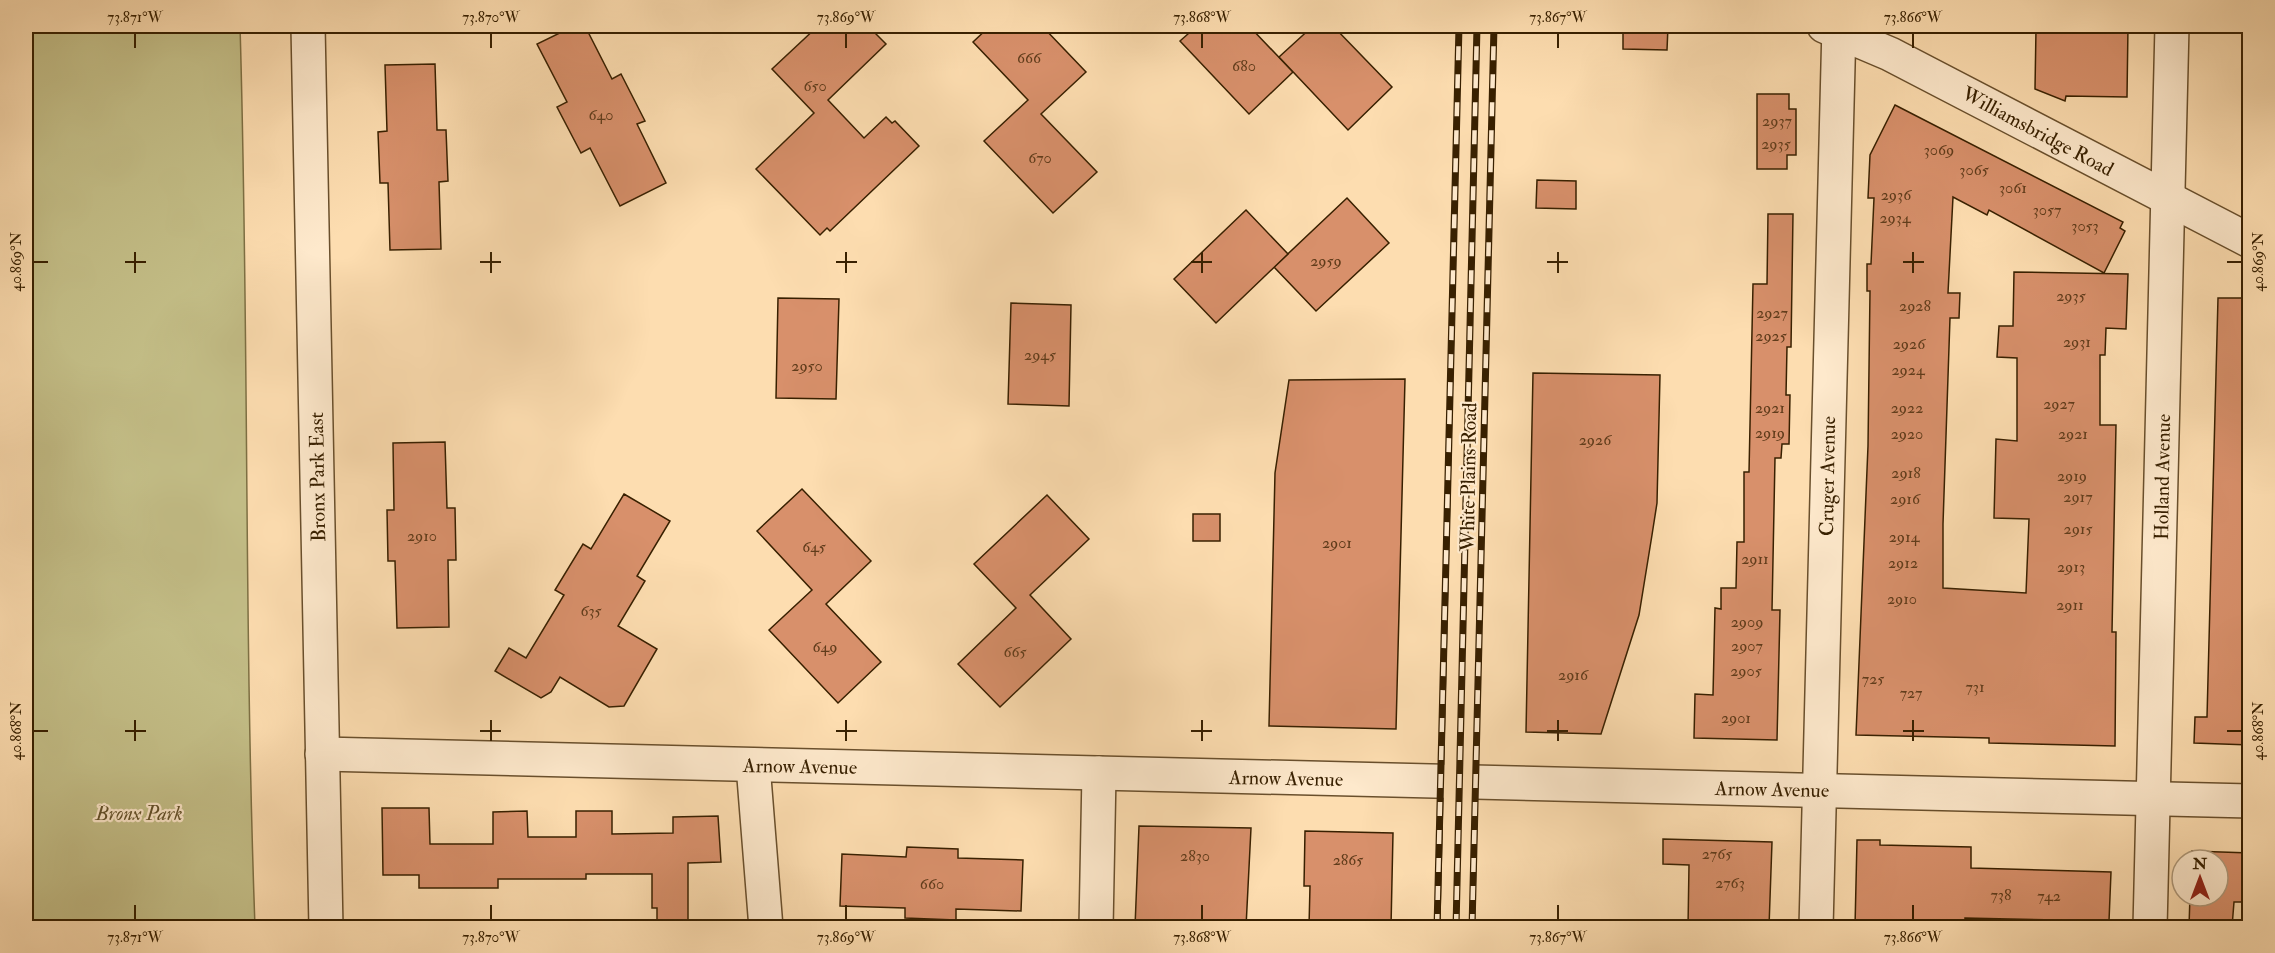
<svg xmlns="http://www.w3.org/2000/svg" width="2275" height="953" viewBox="0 0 2275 953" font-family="'IM FELL Double Pica',serif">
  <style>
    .green { fill: #c4bf88; stroke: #7e7044; stroke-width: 1.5 }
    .building { fill: #d8906b; stroke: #382000; stroke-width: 1.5 }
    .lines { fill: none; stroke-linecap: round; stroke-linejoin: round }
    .minor-casing { stroke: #694f2c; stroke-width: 36 }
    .major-casing { stroke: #382000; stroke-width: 36 }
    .minor { stroke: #fee9cc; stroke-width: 33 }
    .major { stroke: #fdddb0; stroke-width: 33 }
    .rail-casing { stroke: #382000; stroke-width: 7 }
    .rail { stroke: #fee9cc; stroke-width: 4.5; stroke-dasharray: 14; stroke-linecap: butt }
    .ticks { fill: none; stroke: #382000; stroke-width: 2 }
    .labels { text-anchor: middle; stroke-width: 4.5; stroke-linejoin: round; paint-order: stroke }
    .number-label { font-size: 16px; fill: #603c1b }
    .street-label { font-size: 20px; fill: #382000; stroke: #fee9cc }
    .park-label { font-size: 20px; font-style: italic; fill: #625029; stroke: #fee9cc }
    .neatline { fill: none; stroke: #382000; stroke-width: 2 }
    .ticks-label { font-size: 15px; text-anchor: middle; fill: #382000 }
  </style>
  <rect width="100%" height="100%" fill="#fdddb0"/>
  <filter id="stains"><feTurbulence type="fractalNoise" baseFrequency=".00333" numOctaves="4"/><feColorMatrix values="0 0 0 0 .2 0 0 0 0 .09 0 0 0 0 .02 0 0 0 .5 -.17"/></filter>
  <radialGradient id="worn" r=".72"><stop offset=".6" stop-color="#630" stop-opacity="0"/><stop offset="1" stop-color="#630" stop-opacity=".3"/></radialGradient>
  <path class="green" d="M26,26H240C249,326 244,627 255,927H26Z"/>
  <g class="building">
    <polygon points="574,26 585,26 612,79 621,74 645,121 637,124 666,183 620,206 590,148 581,153 557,107 567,102 537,44"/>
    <polygon points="818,26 868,26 886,44 828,100 864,138 886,117 892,123 895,121 919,146 830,231 827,228 820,235 756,169 814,113 772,69"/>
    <polygon points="990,26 1042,26 1086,72 1041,114 1097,172 1053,213 984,141 1028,100 973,42"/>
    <polygon points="1197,26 1249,26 1293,72 1249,114 1180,41"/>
    <polygon points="1313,26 1333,26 1392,87 1348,130 1279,57"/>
    <polygon points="1623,26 1668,26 1667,50 1623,49"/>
    <polygon points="2068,26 2128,26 2127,97 2066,96 2065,101 2035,89 2036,29 2068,30"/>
    <polygon points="435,64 437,130 446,130 448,181 439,182 441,249 390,250 388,183 380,183 378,132 387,131 385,65"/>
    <polygon points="1757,94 1789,94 1789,109 1796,109 1796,155 1787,155 1787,169 1757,169"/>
    <polygon points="1895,105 2123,222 2120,228 2125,231 2104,273 1989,210 1987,215 1953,197 1948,293 1960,293 1959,318 1950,318 1943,524 1943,588 2026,593 2029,519 1994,518 1996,439 2017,441 2017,358 1997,357 1999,326 2013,326 2014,272 2128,274 2126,329 2106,328 2105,355 2100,355 2100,425 2116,425 2112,632 2116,632 2115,746 1989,743 1989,738 1856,735 1868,446 1870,291 1867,291 1867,264 1871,264 1874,198 1868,198 1870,155"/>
    <polygon points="1537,180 1576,181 1576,209 1536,208"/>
    <polygon points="1347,198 1389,243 1316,311 1274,267"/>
    <polygon points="1246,210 1288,254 1216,323 1174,279"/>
    <polygon points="1768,214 1793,214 1791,347 1787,347 1786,395 1790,395 1789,444 1782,444 1781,458 1775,458 1772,610 1780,610 1777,740 1694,738 1695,694 1713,695 1715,608 1721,609 1721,588 1736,588 1737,542 1744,542 1744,472 1749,472 1753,284 1767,284"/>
    <polygon points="778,298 839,299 836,399 776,398"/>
    <polygon points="2218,298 2244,298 2244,307 2250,307 2250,745 2194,743 2195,717 2207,717"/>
    <polygon points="1011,303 1071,305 1069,406 1008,404"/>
    <polygon points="1533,373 1660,375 1657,503 1652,535 1639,615 1601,734 1526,732"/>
    <polygon points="1405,379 1396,729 1269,726 1275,473 1289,380"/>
    <polygon points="445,442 447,508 455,508 456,560 448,560 449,627 397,628 395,561 388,561 387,510 394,510 393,443"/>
    <polygon points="802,489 871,561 826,604 881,662 838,703 769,630 812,590 757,531"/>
    <polygon points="624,494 670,521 637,576 645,581 618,626 657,649 624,706 609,707 560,677 551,692 541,698 495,671 509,648 526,658 564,595 555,590 583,544 591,549"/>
    <polygon points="1047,495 1089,539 1030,595 1071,639 1000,707 958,664 1016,608 974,564"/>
    <rect x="1193" y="514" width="27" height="27"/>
    <polygon points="382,808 429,808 430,844 493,844 493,812 527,811 528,837 576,837 576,811 612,811 612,834 673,833 673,817 718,816 721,862 688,863 688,927 657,927 657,908 652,908 652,874 586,874 586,879 498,879 498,888 419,888 419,875 383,875"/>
    <polygon points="1139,826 1251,828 1246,927 1135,927"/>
    <polygon points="1305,831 1393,833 1391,927 1309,927 1310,886 1304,886"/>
    <polygon points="1663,839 1772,842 1769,927 1688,927 1689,865 1663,864"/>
    <polygon points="1857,840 1880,840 1880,845 1971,847 1971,868 2111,872 2109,921 1965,918 1965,927 1855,927"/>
    <polygon points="907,847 958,849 958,858 1023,860 1021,911 956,909 956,920 905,918 905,908 840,906 842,854 906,857"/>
    <polygon points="2192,851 2250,853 2250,902 2234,902 2232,927 2189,927 2190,896 2218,896 2218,860 2191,860"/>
  </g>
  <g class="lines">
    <defs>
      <g id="minor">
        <polyline points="308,26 326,928"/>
        <polyline points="1824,26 1890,54 2250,241"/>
        <polyline points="322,754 2250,801"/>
        <polyline points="753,765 766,928"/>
        <polyline points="1096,928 1099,773"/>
        <polyline points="1816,928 1839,26"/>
        <polyline points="2150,928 2172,26"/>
      </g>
      <polyline id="major" points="1457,928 1478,26"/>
    </defs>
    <use href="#minor" class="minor-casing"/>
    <use href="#major" class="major-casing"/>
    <use href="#minor" class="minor"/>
    <use href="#major" class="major"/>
    <defs>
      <g id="rail">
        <polyline points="1437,928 1459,26"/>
        <polyline points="1456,928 1477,26"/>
        <polyline points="1472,928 1494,26"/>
      </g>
    </defs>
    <use href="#rail" class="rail-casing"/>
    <use href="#rail" class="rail"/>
  </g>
  <path class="ticks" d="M135,33V48M491,33V48M846,33V48M1202,33V48M1558,33V48M1913,33V48M135,252V273M491,252V273M846,252V273M1202,252V273M1558,252V273M1913,252V273M33,262H48M125,262H146M480,262H501M836,262H857M1191,262H1212M1547,262H1568M1903,262H1924M2227,262H2242M135,720V741M491,720V741M846,720V741M1202,720V741M1558,720V741M1913,720V741M33,731H48M125,731H146M480,731H501M836,731H857M1191,731H1212M1547,731H1568M1903,731H1924M2227,731H2242M135,905V920M491,905V920M846,905V920M1202,905V920M1558,905V920M1913,905V920"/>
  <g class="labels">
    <g class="number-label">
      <text x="1029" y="63">666</text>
      <text x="1244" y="71">680</text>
      <text x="815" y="91">650</text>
      <text x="601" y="120">640</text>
      <text x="1777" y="126">2937</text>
      <text x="1776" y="149">2935</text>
      <text x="1939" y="155">3069</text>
      <text x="1040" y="163">670</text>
      <text x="1974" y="175">3065</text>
      <text x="2013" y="193">3061</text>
      <text x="1896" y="200">2936</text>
      <text x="2047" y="215">3057</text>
      <text x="1895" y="223">2934</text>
      <text x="2085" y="231">3053</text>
      <text x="1326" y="266">2959</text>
      <text x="2071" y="301">2935</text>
      <text x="1915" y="311">2928</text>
      <text x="1772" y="318">2927</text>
      <text x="1771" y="341">2925</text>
      <text x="2077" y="347">2931</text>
      <text x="1909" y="349">2926</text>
      <text x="1040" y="360">2945</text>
      <text x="807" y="371">2950</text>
      <text x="1908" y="375">2924</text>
      <text x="2059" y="409">2927</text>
      <text x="1770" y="413">2921</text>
      <text x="1907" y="413">2922</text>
      <text x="1770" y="438">2919</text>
      <text x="1907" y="439">2920</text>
      <text x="2073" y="439">2921</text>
      <text x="1595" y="445">2926</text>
      <text x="1906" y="478">2918</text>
      <text x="2072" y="481">2919</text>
      <text x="2078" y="502">2917</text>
      <text x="1905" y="504">2916</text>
      <text x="2078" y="534">2915</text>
      <text x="422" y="541">2910</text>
      <text x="1904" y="542">2914</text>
      <text x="1337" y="548">2901</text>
      <text x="814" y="552">645</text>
      <text x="1755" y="564">2911</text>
      <text x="1903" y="568">2912</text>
      <text x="2071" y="572">2913</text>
      <text x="1902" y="604">2910</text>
      <text x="2070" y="610">2911</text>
      <text x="591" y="616">635</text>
      <text x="1747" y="627">2909</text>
      <text x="1747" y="651">2907</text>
      <text x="825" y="652">649</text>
      <text x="1015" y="657">665</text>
      <text x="1746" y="676">2905</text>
      <text x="1573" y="680">2916</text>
      <text x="1873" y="684">725</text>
      <text x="1975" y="692">731</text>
      <text x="1911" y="698">727</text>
      <text x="1736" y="723">2901</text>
      <text x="1717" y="859">2765</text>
      <text x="1195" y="861">2830</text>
      <text x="1348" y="865">2865</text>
      <text x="1730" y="888">2763</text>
      <text x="932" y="889">660</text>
      <text x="2001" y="900">738</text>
      <text x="2049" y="901">742</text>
    </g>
    <g class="street-label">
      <text transform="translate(2038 131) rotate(28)" y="7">Williamsbridge Road</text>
      <text transform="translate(1827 476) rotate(-89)" y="7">Cruger Avenue</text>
      <text transform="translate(317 477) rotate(-91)" y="7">Bronx Park East</text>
      <text transform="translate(1468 477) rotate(-89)" y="7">White Plains Road</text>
      <text transform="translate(2162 477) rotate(-89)" y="7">Holland Avenue</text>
      <text transform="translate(800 766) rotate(1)" y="7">Arnow Avenue</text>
      <text transform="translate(1286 778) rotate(1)" y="7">Arnow Avenue</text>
      <text transform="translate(1772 789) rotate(1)" y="7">Arnow Avenue</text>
    </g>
    <g class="park-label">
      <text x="139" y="820">Bronx Park</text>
    </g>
  </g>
  <rect width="2275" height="953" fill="none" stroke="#fdddb0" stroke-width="66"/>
  <g transform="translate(2200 878)"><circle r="28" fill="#fee9cc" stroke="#af997a" stroke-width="1.5"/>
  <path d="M0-4.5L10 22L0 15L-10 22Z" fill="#8f2418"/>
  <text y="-9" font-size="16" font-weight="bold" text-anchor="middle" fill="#382000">N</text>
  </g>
  <rect x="33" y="33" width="2209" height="887" class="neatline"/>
  <g class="ticks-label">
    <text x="135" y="22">73.871°W</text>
    <text x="491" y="22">73.870°W</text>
    <text x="846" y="22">73.869°W</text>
    <text x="1202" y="22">73.868°W</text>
    <text x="1558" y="22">73.867°W</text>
    <text x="1913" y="22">73.866°W</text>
    <text transform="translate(16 262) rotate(-90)" y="5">40.869°N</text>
    <text transform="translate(2258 262) rotate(-90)" y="5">40.869°N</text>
    <text transform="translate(16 731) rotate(-90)" y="5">40.868°N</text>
    <text transform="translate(2258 731) rotate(-90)" y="5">40.868°N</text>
    <text x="135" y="942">73.871°W</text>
    <text x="491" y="942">73.870°W</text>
    <text x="846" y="942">73.869°W</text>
    <text x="1202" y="942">73.868°W</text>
    <text x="1558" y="942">73.867°W</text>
    <text x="1913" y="942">73.866°W</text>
  </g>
  <rect width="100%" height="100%" filter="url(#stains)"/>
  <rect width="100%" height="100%" fill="url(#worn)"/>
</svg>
